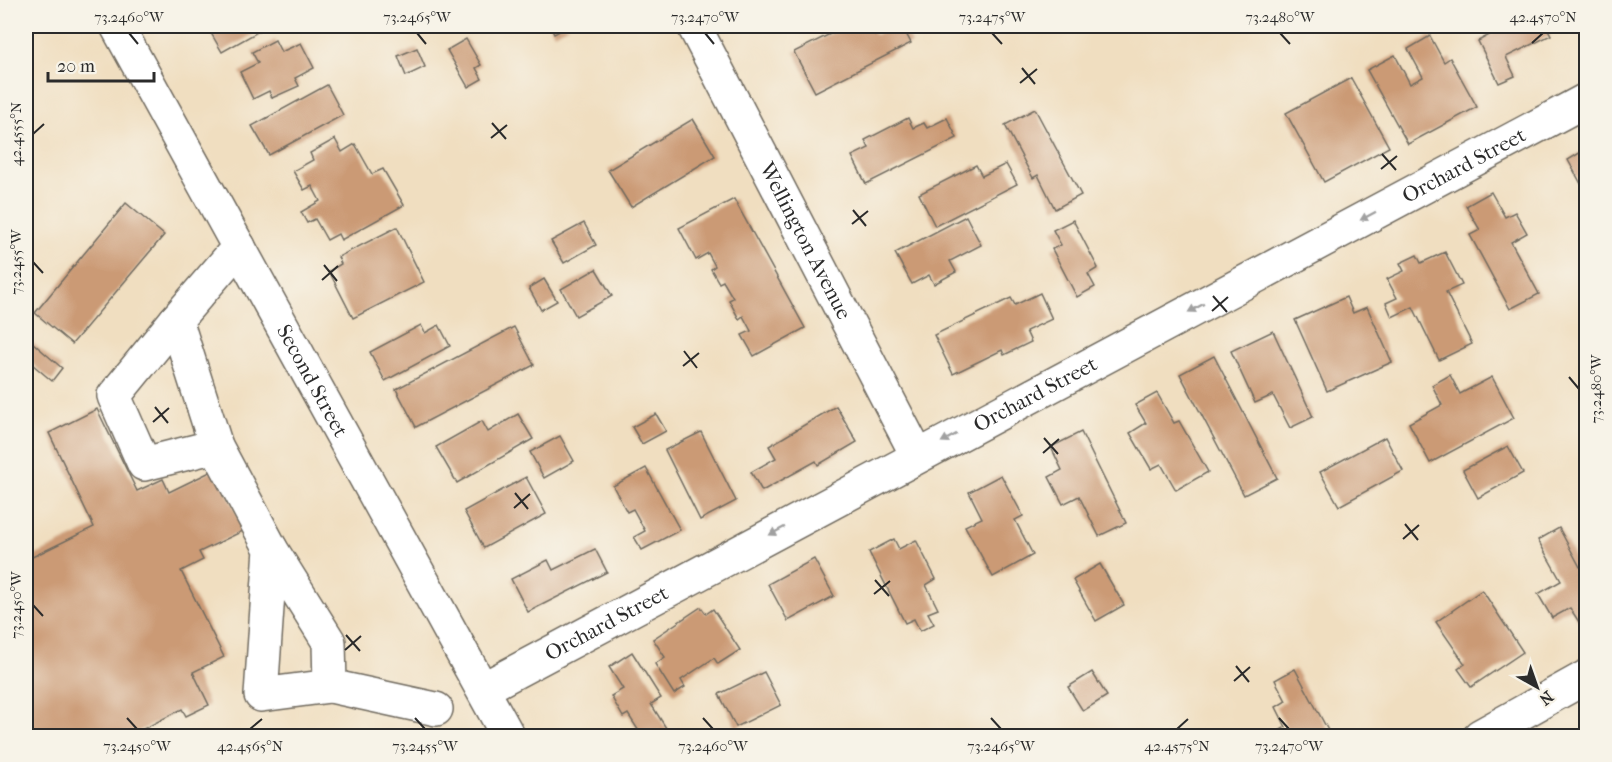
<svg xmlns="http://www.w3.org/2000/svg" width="1612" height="762" viewBox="0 0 1612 762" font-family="'IM FELL French Canon',serif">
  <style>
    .building { fill: #cb9a75 }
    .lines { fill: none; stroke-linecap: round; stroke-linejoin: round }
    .minor-casing { stroke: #706a5f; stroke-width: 36 }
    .minor { stroke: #fff; stroke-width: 33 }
    .oneway { fill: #a0a0a0 }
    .ticks { fill: none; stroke: #2b2b2b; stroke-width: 2 }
    .labels { text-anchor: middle; stroke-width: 4.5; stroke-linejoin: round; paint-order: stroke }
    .street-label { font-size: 21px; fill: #2b2b2b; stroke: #f7f3e8 }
    .neatline { fill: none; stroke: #2b2b2b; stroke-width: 2 }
    .ticks-label { font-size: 15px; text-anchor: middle; fill: #2b2b2b }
  </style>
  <rect width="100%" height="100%" fill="#f7f3e8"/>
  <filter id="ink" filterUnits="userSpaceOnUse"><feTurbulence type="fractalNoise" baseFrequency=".0167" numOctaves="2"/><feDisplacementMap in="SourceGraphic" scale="12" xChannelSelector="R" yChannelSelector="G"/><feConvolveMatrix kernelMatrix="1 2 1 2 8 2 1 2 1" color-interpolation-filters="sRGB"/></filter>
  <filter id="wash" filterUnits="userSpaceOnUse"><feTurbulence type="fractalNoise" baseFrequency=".008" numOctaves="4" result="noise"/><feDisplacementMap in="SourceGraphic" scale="24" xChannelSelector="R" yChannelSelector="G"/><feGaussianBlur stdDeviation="1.35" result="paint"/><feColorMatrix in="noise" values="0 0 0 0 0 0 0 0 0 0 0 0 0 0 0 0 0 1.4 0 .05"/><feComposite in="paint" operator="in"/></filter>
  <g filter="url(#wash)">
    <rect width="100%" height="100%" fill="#f0dec0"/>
    <g id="blocks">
      <g class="building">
        <polygon points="207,26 268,26 222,52"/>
        <polygon points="550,26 569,26 554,34"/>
        <polygon points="846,26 870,26 875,35 894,26 902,26 911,43 815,92 794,52"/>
        <polygon points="1497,26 1546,26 1551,35 1506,57 1515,76 1499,83 1478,41 1499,30"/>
        <polygon points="1430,36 1444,62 1450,58 1477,107 1408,144 1367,70 1395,55 1410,84 1423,77 1408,49"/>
        <polygon points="466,39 481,65 476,68 482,79 468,87 447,50"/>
        <polygon points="275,40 281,52 301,43 314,68 295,78 299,86 272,98 269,91 253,99 240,72 258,63 252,52"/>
        <polygon points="417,48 425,67 406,76 398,56"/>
        <polygon points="1351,78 1389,147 1324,182 1286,113"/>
        <polygon points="327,85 343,115 269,155 252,126"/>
        <polygon points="1035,109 1081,195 1055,209 1038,175 1033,178 1005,125"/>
        <polygon points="908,118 913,128 924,123 927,128 947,118 957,138 866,184 852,156 869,148 865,140"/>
        <polygon points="693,119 715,156 631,207 608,170"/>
        <polygon points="335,139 342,152 355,144 372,174 383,169 404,205 341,240 338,234 327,240 315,219 307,223 301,212 320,201 312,186 304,190 293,171 313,160 310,153"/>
        <polygon points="1586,149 1586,193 1568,160"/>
        <polygon points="1006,164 1017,184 935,226 919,194 976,165 982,176"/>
        <polygon points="1491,192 1505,217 1515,212 1527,233 1511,242 1539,294 1510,309 1470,235 1480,230 1466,206"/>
        <polygon points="734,199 805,328 754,356 742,335 751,331 743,316 739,319 729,300 733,298 723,281 719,283 711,269 715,266 708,253 696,260 679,228"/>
        <polygon points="126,203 164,235 72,344 35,313"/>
        <polygon points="966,216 981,245 950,261 956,272 934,284 929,275 912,284 895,253"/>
        <polygon points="1073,220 1098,268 1088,274 1095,287 1077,297 1052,249 1061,245 1053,230"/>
        <polygon points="584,223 596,245 564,263 551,241"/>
        <polygon points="397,227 424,282 353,318 329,271 341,264 338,257"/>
        <polygon points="1445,252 1462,285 1446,292 1472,344 1439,360 1413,307 1392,317 1386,303 1397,298 1387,279 1404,271 1400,263 1417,255 1421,263"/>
        <polygon points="596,269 612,296 576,316 561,289"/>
        <polygon points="544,279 557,301 541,310 529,288"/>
        <polygon points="1040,293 1052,319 1026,331 1031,342 1004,355 1002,350 953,374 934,335 1011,298 1015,305"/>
        <polygon points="1346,297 1353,313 1367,307 1392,362 1327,391 1295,320"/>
        <polygon points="421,325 425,333 439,325 450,346 385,381 370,352"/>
        <polygon points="514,327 534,365 416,427 396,389"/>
        <polygon points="1273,331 1313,417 1290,428 1273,395 1255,403 1231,351"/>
        <polygon points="33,343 62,368 52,381 26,359 26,352"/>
        <polygon points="1214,356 1277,478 1244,495 1180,374"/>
        <polygon points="1450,375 1460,394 1492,377 1514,418 1430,463 1409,423 1442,405 1432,385"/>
        <polygon points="1157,393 1174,423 1179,421 1208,472 1176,490 1161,464 1151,469 1130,433 1146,423 1135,405"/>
        <polygon points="836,406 857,442 818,465 816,461 762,491 751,472 776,458 769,446"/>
        <polygon points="97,409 137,491 163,479 169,492 216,469 245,530 199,552 203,560 181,571 224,657 193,672 209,705 186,716 182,709 130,736 26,736 26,560 94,527 49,433"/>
        <polygon points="518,414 533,439 457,483 436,447 482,421 488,432"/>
        <polygon points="656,414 666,431 642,444 632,427"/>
        <polygon points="701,432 736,501 700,520 665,450"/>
        <polygon points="1081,432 1126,523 1099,536 1079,496 1063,504 1049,477 1062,470 1051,447"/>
        <polygon points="560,436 574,461 544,478 530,452"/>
        <polygon points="1385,437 1403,471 1339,506 1320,472"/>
        <polygon points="1508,446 1523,473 1478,498 1463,470"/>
        <polygon points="646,468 680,530 642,550 634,537 645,531 633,509 627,512 613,486"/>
        <polygon points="1001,475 1023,516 1015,520 1033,555 993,577 965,526 982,518 969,492"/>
        <polygon points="526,477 546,514 484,548 464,511"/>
        <polygon points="1559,528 1580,567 1586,563 1586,618 1579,622 1570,608 1552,618 1538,594 1561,581 1538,540"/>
        <polygon points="894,539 899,549 916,540 936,579 926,585 938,609 928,613 934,624 920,631 914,619 905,623 869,552"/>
        <polygon points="595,549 607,572 528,612 511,579 548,560 553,570"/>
        <polygon points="814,559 834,596 788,621 768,584"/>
        <polygon points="1100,564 1124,605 1096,621 1073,580"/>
        <polygon points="1482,590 1523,652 1471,687 1458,669 1465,664 1436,622"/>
        <polygon points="701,607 706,614 713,609 740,650 718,664 714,658 681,680 685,687 674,694 655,664 665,657 653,639"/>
        <polygon points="632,652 661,698 651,704 671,736 642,736 628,714 623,717 611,696 623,689 609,667"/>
        <polygon points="1295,669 1331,736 1272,735 1286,727 1276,707 1286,701 1275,680"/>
        <polygon points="764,672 781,705 736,727 719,694"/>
        <polygon points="1092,672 1107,696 1083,711 1068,687"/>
      </g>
    </g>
  </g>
  <g filter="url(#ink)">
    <use href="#blocks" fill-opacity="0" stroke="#706a5f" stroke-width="1.5"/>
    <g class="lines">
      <defs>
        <g id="minor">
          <path id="s1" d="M117,26L508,736"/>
          <path id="s2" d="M694,26L917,455"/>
          <polyline points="239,247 176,320 216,446 271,549 261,695 330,686 436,709"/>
          <polyline points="176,320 114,396 144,464 216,446"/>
          <polyline points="271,549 329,642 330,686"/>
          <path id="s3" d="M483,689L1586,100"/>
          <polyline points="1480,736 1586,677"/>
        </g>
      </defs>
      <use href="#minor" class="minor-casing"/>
      <use href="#minor" class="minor"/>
    </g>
    <defs><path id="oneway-solid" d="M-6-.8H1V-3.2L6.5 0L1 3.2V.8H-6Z" transform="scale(1.5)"/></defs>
    <g class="oneway">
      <use href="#oneway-solid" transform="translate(1368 216) rotate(152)"/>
      <use href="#oneway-solid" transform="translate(1196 308) rotate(152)"/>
      <use href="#oneway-solid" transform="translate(949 438) rotate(152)"/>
      <use href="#oneway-solid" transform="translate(777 531) rotate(152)"/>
    </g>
  </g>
  <path class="ticks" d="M129,33L138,44M417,33L426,44M705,33L714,44M992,33L1002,44M1280,33L1290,44M1532,43L1543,33M1022,68L1035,84M1020,83L1037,69M492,123L506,139M33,134L44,124M491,138L507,125M1382,154L1396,170M1381,169L1397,156M853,210L866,226M852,224L868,211M33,262L43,273M324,265L337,281M322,280L338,266M1213,296L1227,312M1212,311L1228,297M684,351L697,368M683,366L699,353M1569,377L1579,389M155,407L168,423M153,422L169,408M1044,438L1058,454M1043,453L1059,439M515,493L528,509M514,508L530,494M1405,524L1418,540M1403,539L1419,525M875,580L889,596M874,594L890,581M33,605L43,616M346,635L360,651M345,650L361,636M1236,666L1249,682M1234,681L1250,667M127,718L137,729M415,718L425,729M703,718L713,729M991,718L1001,729M1279,718L1289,729M250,729L262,719M1177,729L1188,719"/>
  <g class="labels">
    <g class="street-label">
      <text dy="7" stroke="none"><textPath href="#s3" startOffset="1112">Orchard Street</textPath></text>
      <text dy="7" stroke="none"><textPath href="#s2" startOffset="242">Wellington Avenue</textPath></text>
      <text dy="7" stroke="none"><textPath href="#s1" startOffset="405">Second Street</textPath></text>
      <text dy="7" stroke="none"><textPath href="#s3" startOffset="626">Orchard Street</textPath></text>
      <text dy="7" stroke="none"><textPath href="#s3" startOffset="140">Orchard Street</textPath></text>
    </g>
  </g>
  <rect width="1612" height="762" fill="none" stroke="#f7f3e8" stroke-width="66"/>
  <g transform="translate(1537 687) rotate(140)" stroke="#f7f3e8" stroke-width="4.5" paint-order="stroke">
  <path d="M0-4.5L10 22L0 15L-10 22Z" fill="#2b2b2b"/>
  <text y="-9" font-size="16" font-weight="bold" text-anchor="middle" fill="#2b2b2b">N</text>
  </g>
  <path d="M48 72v9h106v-9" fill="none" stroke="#2b2b2b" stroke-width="3"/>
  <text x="57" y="72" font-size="18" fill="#2b2b2b" stroke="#f7f3e8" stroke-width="4.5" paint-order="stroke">20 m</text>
  <rect x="33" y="33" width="1546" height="696" class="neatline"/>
  <g class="ticks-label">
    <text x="129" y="22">73.2460°W</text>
    <text x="417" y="22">73.2465°W</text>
    <text x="705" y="22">73.2470°W</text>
    <text x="992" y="22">73.2475°W</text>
    <text x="1280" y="22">73.2480°W</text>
    <text x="1543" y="22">42.4570°N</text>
    <text transform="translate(16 134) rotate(-90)" y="5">42.4555°N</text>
    <text transform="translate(16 262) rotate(-90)" y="5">73.2455°W</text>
    <text transform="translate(1596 389) rotate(-90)" y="5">73.2480°W</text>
    <text transform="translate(16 605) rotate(-90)" y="5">73.2450°W</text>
    <text x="137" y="751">73.2450°W</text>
    <text x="250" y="751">42.4565°N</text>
    <text x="425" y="751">73.2455°W</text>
    <text x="713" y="751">73.2460°W</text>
    <text x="1001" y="751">73.2465°W</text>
    <text x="1177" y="751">42.4575°N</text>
    <text x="1289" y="751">73.2470°W</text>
  </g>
</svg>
